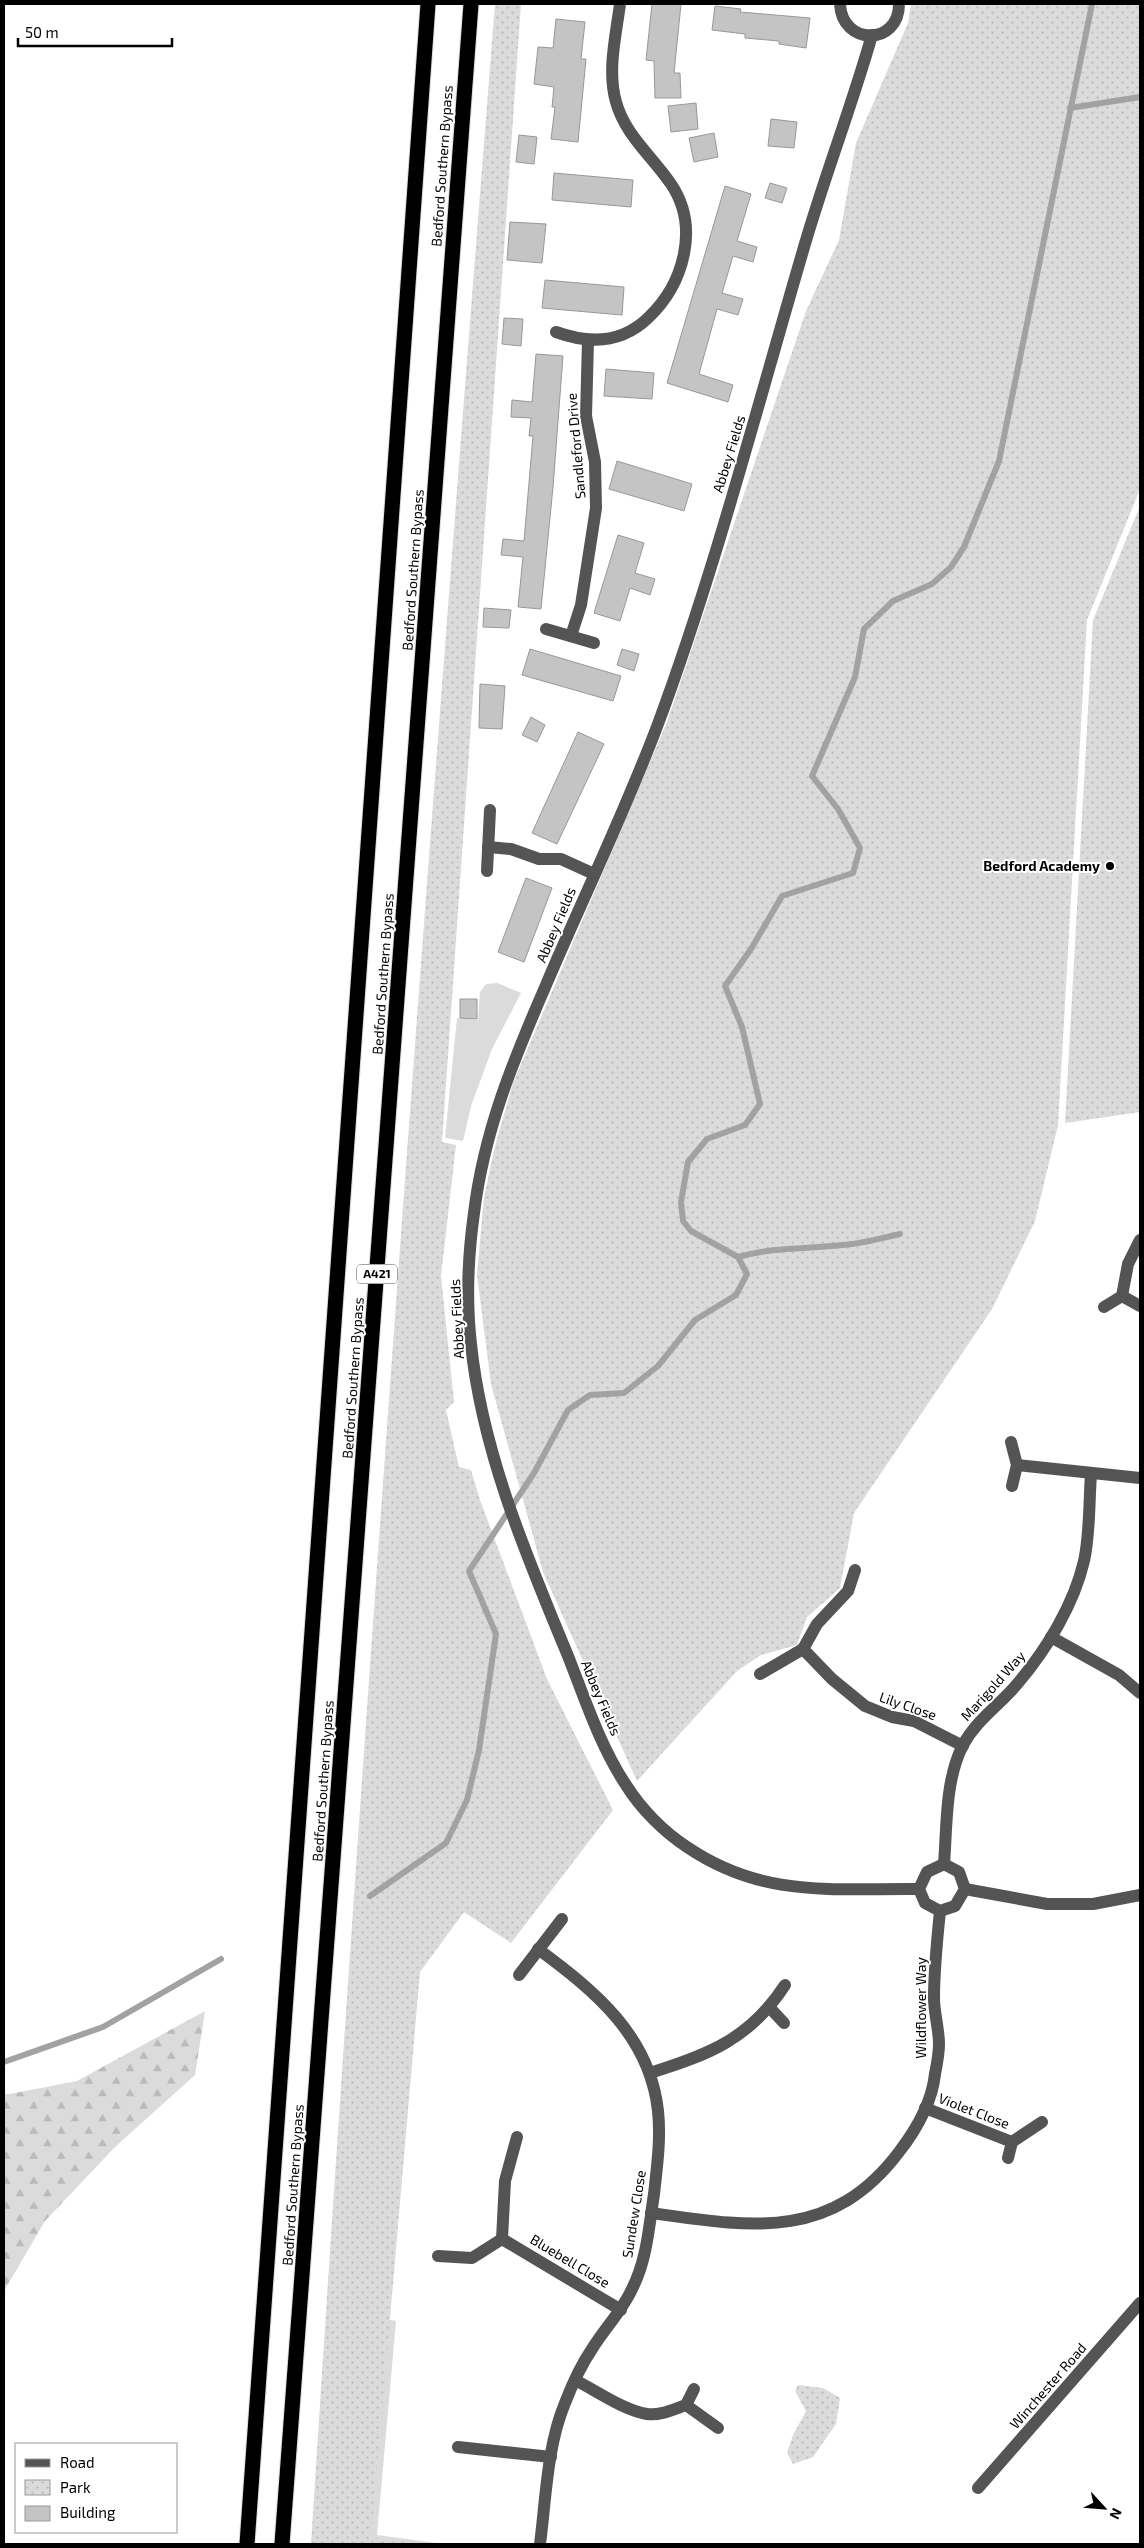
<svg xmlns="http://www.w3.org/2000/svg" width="1144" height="2548" viewBox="0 0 1144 2548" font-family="'Exo 2',sans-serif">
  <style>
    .grass { fill: #dbdbdb }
    .forest { fill: url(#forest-firs) }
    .park { fill: url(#park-dots) }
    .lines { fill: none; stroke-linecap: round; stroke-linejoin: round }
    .stream { stroke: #a2a2a2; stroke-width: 6 }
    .building { fill: #c4c4c4; stroke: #989898 }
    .highway-casing { stroke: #dbdbdb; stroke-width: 17 }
    .minor { stroke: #545454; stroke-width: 12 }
    .highway { stroke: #000; stroke-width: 15 }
    .poi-dot { fill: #000; stroke: #fff; stroke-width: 2 }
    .labels { text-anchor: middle; stroke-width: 4; stroke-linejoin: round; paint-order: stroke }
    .shield { fill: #fff; stroke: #4c4c4c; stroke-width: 1 }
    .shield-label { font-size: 12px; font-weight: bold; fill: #000 }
    .street-label { font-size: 14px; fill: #000; stroke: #fff }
    .poi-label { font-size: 14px; font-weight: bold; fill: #000; stroke: #fff; text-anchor: end }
  </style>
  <defs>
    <pattern id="forest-firs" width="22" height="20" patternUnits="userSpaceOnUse" patternTransform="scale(1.25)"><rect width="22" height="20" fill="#dbdbdb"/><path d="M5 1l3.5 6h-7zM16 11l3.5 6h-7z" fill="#bababa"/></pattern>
    <pattern id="park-dots" width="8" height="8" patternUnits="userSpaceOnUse" patternTransform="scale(1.25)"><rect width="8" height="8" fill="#dbdbdb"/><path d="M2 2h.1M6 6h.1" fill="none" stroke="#bababa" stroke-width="1.8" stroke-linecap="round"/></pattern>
  </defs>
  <rect width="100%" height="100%" fill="#fff"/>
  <g class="grass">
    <polygon points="497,983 521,993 492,1049 471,1106 463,1141 445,1138 457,1018 478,1020 480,992 486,984"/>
    <polygon points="362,2314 396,2321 377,2535 444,2544 340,2544"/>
  </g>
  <polygon class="forest" points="205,2011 195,2075 115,2147 45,2221 4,2291 4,2094 10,2094 77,2081"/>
  <g class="park">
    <path d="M495,4H521L442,1142L456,1145L441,1276L454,1402L446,1410L459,1467L471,1470L480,1500L547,1679L613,1810L511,1943L464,1912L420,1972L371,2537L425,2544H311C365,1697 428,850 495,4Z"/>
    <polygon points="911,4 1140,4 1140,489 1087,620 1058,1125 1035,1221 992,1309 854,1513 840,1588 807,1617 797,1645 761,1655 737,1671 637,1781 543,1572 491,1384 477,1275 484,1197 495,1146 513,1083 667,722 806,311 839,240 856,143 908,23"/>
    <polygon points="1140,506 1140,1112 1065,1123 1093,620"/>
    <polygon points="798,2385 823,2388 840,2398 836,2424 813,2457 793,2464 787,2453 793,2435 806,2411 795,2391"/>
  </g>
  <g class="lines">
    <g class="stream">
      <polyline points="1070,108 1140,97"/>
      <path d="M738,1257C773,1247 807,1249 842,1245C862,1244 881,1238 900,1234"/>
      <polyline points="370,1896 446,1843 467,1800 479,1750 496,1634 469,1571 534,1473 568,1410 590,1395 624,1393 658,1366 695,1320 736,1295 747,1274 738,1257 691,1231 683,1221 681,1202 688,1162 707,1139 745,1125 760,1104 742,1027 725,986 751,949 782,896 853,873 860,848 838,809 812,776 855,677 864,629 893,601 932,584 951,567 964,547 999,461 1092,4"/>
      <polyline points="4,2062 103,2027 221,1959"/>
    </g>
  </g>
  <g class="building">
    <polygon points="652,4 681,4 674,73 680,73 681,98 655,98 654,61 646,60"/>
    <polygon points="715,6 741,9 740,12 810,18 806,48 779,44 779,41 745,38 745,34 712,30"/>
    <polygon points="556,19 585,22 581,59 586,59 578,142 551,139 555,107 552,107 554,87 534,84 538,47 553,48"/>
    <polygon points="696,103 698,129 671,132 668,106"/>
    <polygon points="771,119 797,122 794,148 768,146"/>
    <polygon points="714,133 718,157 694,162 689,138"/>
    <polygon points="519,135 537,137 534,164 516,162"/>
    <polygon points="554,173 633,180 631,207 552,200"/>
    <polygon points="770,183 787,188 782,203 765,198"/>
    <polygon points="725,186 751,194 737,241 757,247 753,262 733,256 722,293 743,299 738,315 717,309 699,374 733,385 728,402 667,383"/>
    <polygon points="510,222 546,224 542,263 507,260"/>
    <polygon points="545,280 624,287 622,315 542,308"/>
    <polygon points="504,318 523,319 521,346 502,344"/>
    <polygon points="536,354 563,356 553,487 541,609 518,607 523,557 501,555 503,539 524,541 533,436 529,436 531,418 511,417 512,400 532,402"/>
    <polygon points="606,369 654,373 652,399 604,396"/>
    <polygon points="617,461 692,484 684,511 609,489"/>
    <polygon points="618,535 644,543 635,573 655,579 650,595 630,588 620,621 594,613"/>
    <polygon points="484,608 511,610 509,628 483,627"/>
    <polygon points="530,649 621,676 613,701 522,675"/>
    <polygon points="622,649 639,654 634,671 617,665"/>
    <polygon points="480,684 505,686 502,729 479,728"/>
    <polygon points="531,717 545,725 537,742 522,735"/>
    <polygon points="578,732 604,744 557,844 532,833"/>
    <polygon points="526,878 552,888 524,962 498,952"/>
    <polygon points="460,999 477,999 477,1019 460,1018"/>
  </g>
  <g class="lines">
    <defs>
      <g id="highway">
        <polyline points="247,2544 428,4"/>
        <polyline points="282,2544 471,4"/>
      </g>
    </defs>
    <use href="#highway" class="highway-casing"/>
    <g class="minor">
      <path d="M840,4C842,46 899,46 899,4"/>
      <path d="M872,35C851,109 823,180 802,254C756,411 715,570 658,724C625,812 583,898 546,985C513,1061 484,1131 474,1213C468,1256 466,1301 471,1344C482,1452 527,1557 568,1656C585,1699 600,1746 626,1785C641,1809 664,1832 687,1847C764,1899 833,1888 919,1889"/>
      <path d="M556,332C589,344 621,344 648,318C684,284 700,227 671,184C652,156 625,135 616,102C607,71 616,35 620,4"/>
      <polyline points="546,629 594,643"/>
      <polyline points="571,636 581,605 596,508 595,462 586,416 588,341"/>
      <polyline points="488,847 511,849 539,859 561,859 594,874"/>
      <polyline points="487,871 490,810"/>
      <polyline points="1122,1296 1140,1306"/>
      <polyline points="1104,1307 1122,1296 1128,1264 1140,1240"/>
      <polyline points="1011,1442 1017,1465 1012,1486"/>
      <polyline points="1017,1465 1140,1478"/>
      <polyline points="855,1570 848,1591 817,1624 803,1649 832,1679 865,1706 892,1717 914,1721 963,1746"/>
      <polyline points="1051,1637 1119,1675 1140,1693"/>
      <polyline points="760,1674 803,1649"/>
      <path d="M944,1864C947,1826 945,1780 963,1745C977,1719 1000,1705 1018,1683C1047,1649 1074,1604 1084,1561C1090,1535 1089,1501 1091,1474"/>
      <polygon points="944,1864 959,1872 965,1889 955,1906 940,1911 925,1903 919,1889 927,1872"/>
      <polyline points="965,1889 1047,1904 1093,1904 1140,1895"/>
      <path d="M538,1949C595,1991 650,2036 658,2111C661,2138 657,2167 654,2194C649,2226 647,2260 632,2289C622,2311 605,2328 592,2349C581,2365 572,2385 565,2403C547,2446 546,2498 540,2544"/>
      <polyline points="519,1975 562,1919"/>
      <polyline points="770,2008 784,2023"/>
      <path d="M650,2073C708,2055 750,2039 785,1985"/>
      <polyline points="925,2108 1012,2142"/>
      <polyline points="1008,2158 1012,2142 1042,2122"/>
      <path d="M651,2213C750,2227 831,2242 899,2152C916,2130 932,2102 935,2074C937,2064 939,2053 939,2044C939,2029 934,2013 934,1998C934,1969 937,1940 940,1911"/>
      <polyline points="502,2239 621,2310"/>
      <polyline points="502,2239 505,2181 517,2137"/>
      <polyline points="438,2256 472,2258 502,2239"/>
      <path d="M575,2380C597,2391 623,2410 647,2414C660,2416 674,2409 686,2405L694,2389"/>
      <polyline points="686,2405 718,2428"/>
      <polyline points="458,2447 551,2457"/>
      <polyline points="978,2488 1140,2303"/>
    </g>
    <use href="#highway" class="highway"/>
  </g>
  <circle class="poi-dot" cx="1110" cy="866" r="5"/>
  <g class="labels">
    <rect class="shield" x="357" y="1264.5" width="40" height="19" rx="4"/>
    <g class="shield-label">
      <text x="377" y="1278">A421</text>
    </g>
    <g class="street-label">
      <text transform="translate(442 166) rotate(-86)" y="5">Bedford Southern Bypass</text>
      <text transform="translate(576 446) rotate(-95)" y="5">Sandleford Drive</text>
      <text transform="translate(729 454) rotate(-73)" y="5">Abbey Fields</text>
      <text transform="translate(413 570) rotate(-86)" y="5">Bedford Southern Bypass</text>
      <text transform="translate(556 925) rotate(-67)" y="5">Abbey Fields</text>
      <text transform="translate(383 974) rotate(-86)" y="5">Bedford Southern Bypass</text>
      <text transform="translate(457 1319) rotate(-93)" y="5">Abbey Fields</text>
      <text transform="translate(353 1378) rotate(-86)" y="5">Bedford Southern Bypass</text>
      <text transform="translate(993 1686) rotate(-48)" y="5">Marigold Way</text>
      <text transform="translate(601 1698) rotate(67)" y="5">Abbey Fields</text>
      <text transform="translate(908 1706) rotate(19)" y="5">Lily Close</text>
      <text transform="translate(323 1781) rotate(-86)" y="5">Bedford Southern Bypass</text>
      <text transform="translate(921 2008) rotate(-90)" y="5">Wildflower Way</text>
      <text transform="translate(974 2111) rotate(21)" y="5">Violet Close</text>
      <text transform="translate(293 2185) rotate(-86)" y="5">Bedford Southern Bypass</text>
      <text transform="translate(634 2214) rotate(-81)" y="5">Sundew Close</text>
      <text transform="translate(570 2261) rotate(31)" y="5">Bluebell Close</text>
      <text transform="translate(1048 2386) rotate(-49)" y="5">Winchester Road</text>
    </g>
    <g class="poi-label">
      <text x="1100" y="871">Bedford Academy</text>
    </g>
  </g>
  <rect width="1144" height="2548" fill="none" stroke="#000000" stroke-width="10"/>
  <rect x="15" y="2443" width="162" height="90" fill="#ffffff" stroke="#999999"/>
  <rect x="25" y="2459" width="25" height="8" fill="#545454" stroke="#999999"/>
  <text x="60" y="2468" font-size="15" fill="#000000">Road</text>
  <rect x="25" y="2480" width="25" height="15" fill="url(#park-dots)" stroke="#999999"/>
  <text x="60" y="2493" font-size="15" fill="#000000">Park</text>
  <rect x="25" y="2506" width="25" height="15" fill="#c4c4c4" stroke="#999999"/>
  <text x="60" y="2518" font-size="15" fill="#000000">Building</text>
  <g transform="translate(1104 2508) rotate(116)" stroke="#ffffff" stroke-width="4" paint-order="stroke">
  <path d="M0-4L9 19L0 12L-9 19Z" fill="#000000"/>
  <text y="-8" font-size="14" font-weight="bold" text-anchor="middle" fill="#000000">N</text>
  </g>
  <path d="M18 38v8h154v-8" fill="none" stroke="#000000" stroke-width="2.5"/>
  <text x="25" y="38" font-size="15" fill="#000000" stroke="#ffffff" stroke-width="4" paint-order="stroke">50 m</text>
</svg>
